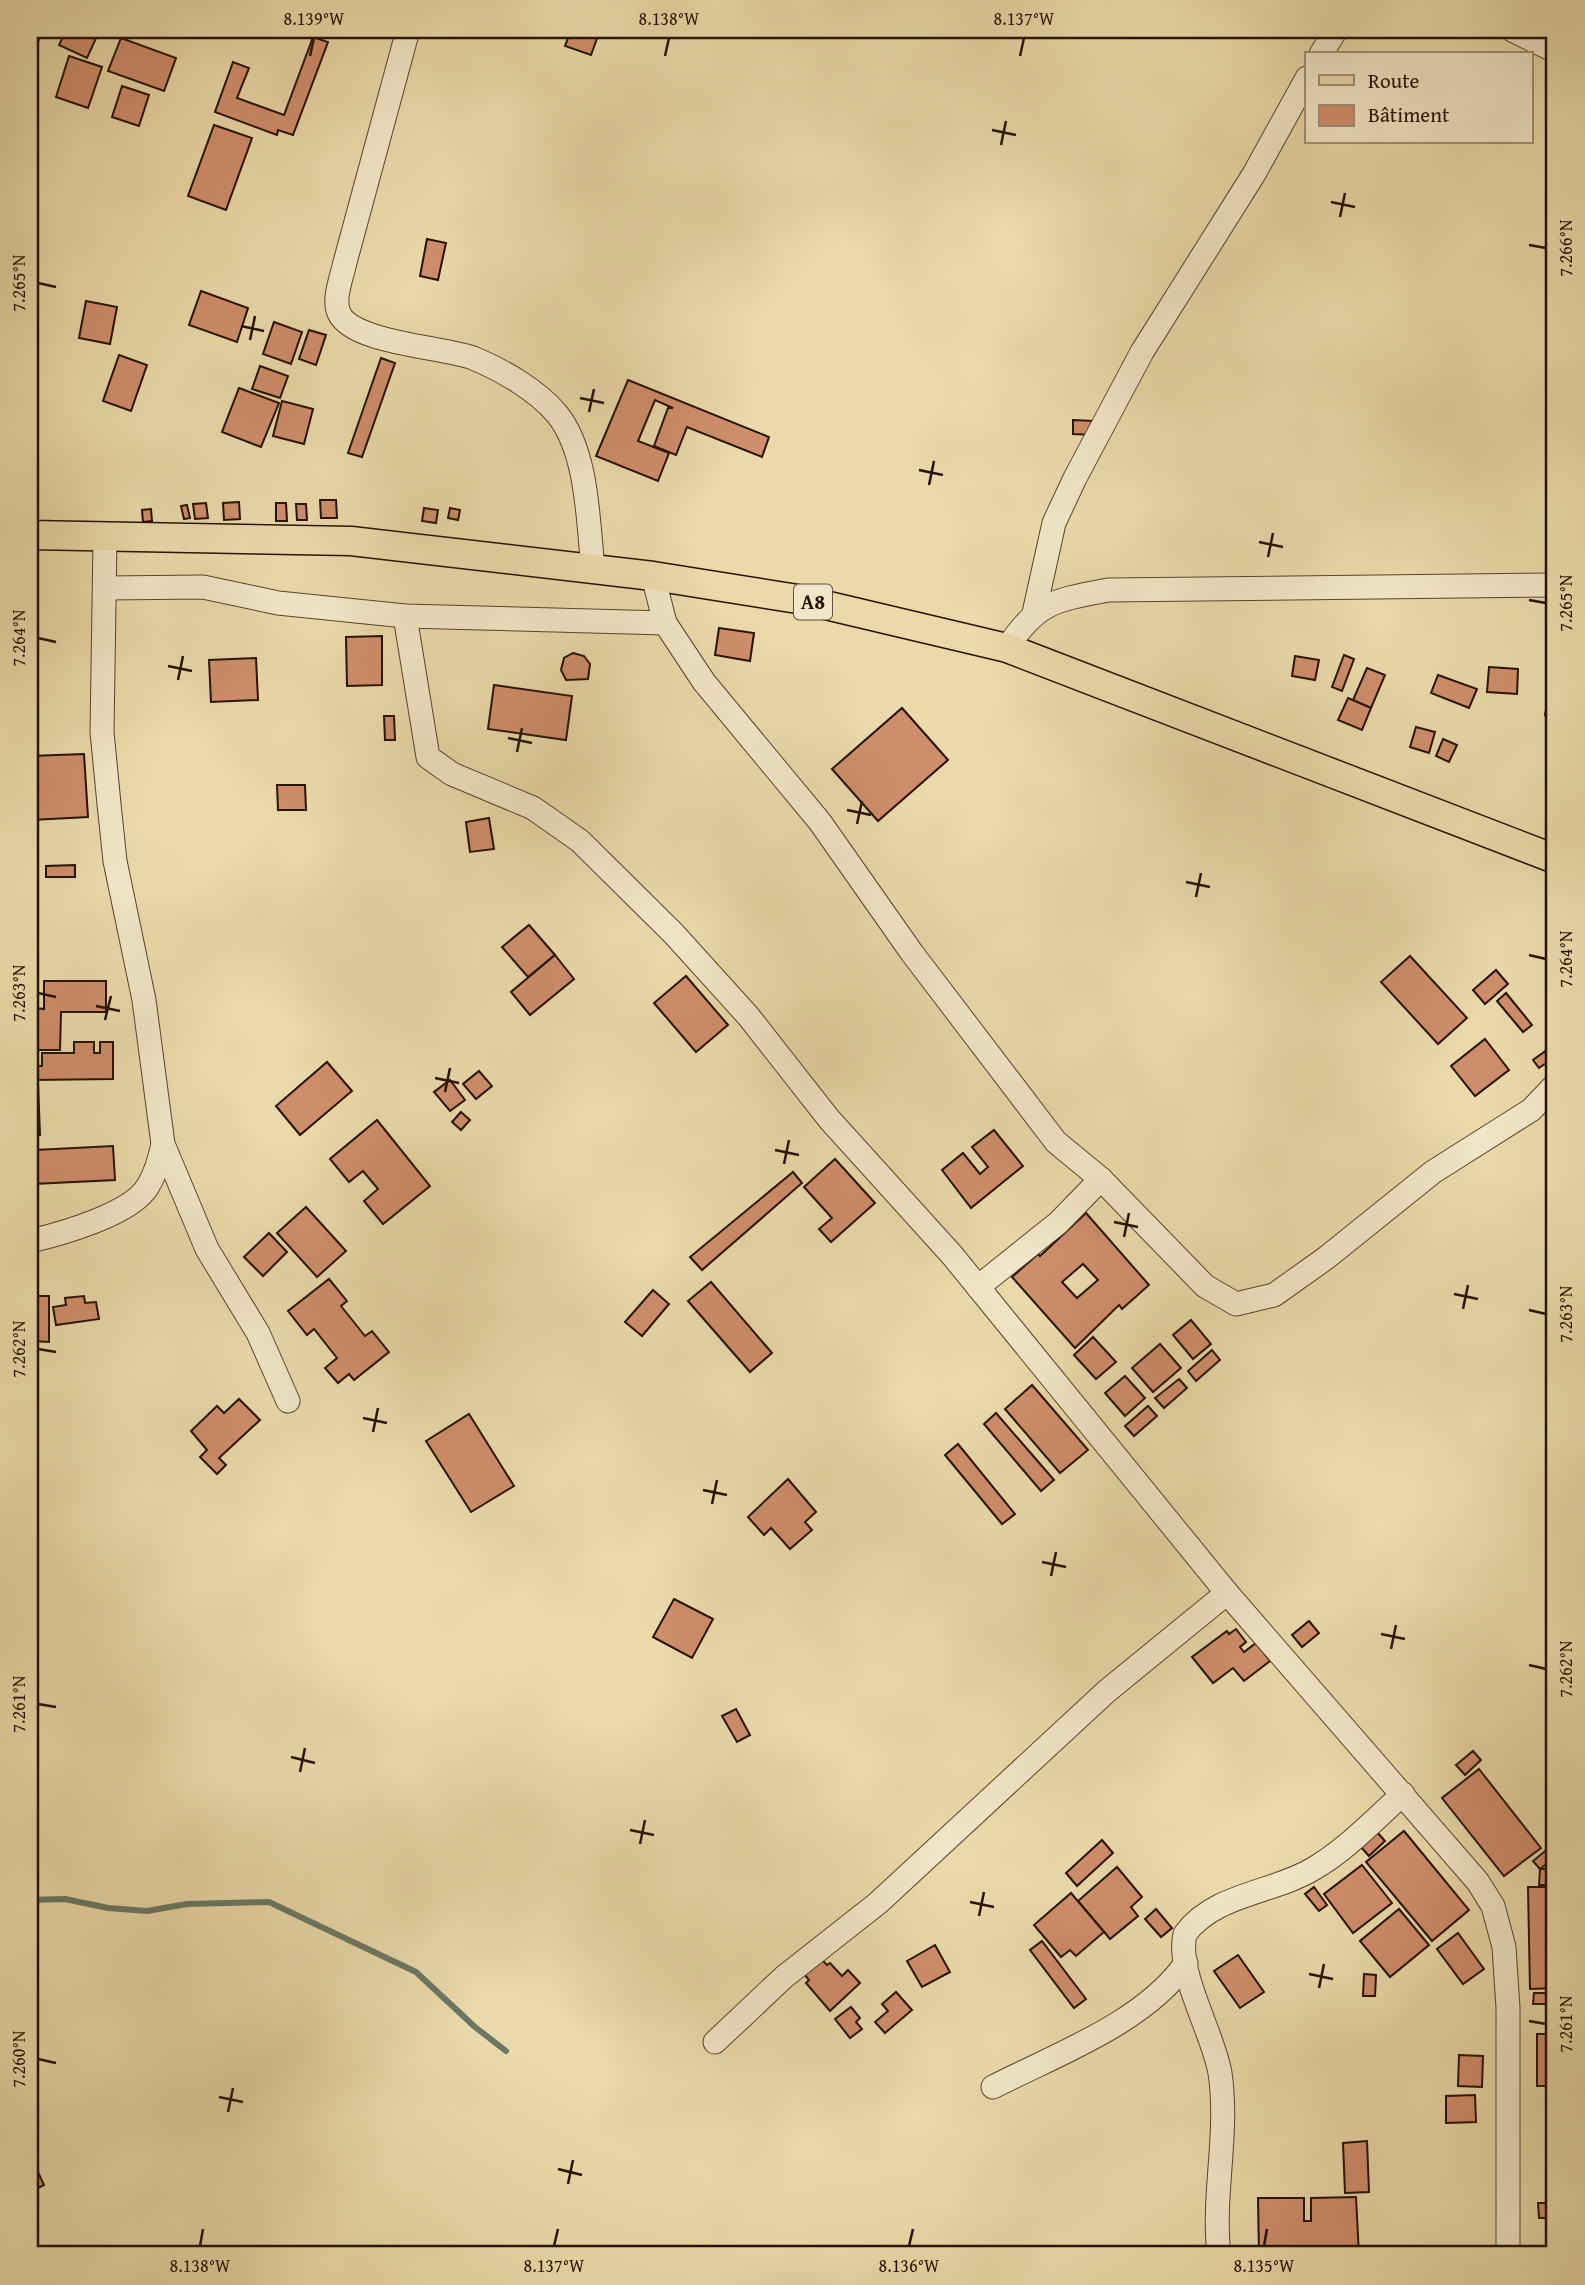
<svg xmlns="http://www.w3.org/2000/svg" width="1585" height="2285" viewBox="0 0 1585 2285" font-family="'Gentium Book Plus',serif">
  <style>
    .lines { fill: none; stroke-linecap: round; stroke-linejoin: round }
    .stream { stroke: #6a7764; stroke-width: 6 }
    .building { fill: #cf8e6b; stroke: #261200; stroke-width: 2; fill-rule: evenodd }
    .minor-casing { stroke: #57442a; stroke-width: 25 }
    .major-casing { stroke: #261200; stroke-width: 31 }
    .minor { stroke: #f1e6c7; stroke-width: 23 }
    .major { stroke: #ead9a9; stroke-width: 28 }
    .ticks { fill: none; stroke: #261200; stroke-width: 2.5 }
    .labels { text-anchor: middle; stroke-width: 7; stroke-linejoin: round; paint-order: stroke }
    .shield { fill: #f1e6c7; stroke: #63523c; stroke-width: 2 }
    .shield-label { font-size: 21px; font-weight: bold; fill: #261200 }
    .neatline { fill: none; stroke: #261200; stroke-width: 2.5 }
    .ticks-label { font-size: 18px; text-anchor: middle; fill: #261200 }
  </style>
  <rect width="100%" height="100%" fill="#ead9a9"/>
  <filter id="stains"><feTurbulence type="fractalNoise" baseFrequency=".00286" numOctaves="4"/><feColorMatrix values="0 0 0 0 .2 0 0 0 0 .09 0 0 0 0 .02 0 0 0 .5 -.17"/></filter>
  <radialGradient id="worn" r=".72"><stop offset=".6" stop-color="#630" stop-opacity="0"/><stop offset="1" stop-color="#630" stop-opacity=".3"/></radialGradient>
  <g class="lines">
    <polyline class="stream" points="30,1900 65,1899 108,1908 147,1911 187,1904 269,1902 416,1972 475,2027 506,2051"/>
  </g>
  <g class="building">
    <polygon points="66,30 83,30 97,36 87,58 59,45"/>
    <polygon points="571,30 600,30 591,55 565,46"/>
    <polygon points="30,33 40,37 30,62"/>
    <polygon points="313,37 328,42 293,135 278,130 277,135 215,112 233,62 249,68 237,98 284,115"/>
    <polygon points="121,38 176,58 164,91 108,71"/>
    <polygon points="69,56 102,67 88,108 56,97"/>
    <polygon points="122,86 149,95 139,126 112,117"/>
    <polygon points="214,125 252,138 226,210 188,196"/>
    <polygon points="427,239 446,243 438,280 420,276"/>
    <polygon points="201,291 248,308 237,342 189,325"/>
    <polygon points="86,301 117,307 110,344 79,338"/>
    <polygon points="274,322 302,332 291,364 263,354"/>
    <polygon points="309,330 326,335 316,365 299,359"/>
    <polygon points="119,355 147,365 131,411 103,401"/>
    <polygon points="381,358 395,363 362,457 348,453"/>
    <polygon points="260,366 288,376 280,398 252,389"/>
    <polygon points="628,380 769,437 762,457 687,427 676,455 654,446 668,408 673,408 655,400 638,441 669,453 658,481 596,456"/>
    <polygon points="239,388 279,403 261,447 222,432"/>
    <polygon points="282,401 313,409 304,444 273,436"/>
    <polygon points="1073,420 1094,421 1094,435 1073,434"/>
    <polygon points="320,500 336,500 337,518 321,518"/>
    <polygon points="239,502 240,519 224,520 223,503"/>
    <polygon points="206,503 208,518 195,519 193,504"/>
    <polygon points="276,503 286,503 287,521 276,521"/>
    <polygon points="296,504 306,504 307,520 297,520"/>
    <polygon points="187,505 190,518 184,519 181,506"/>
    <polygon points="424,508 438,510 436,523 422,521"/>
    <polygon points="450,508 460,510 458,520 448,518"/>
    <polygon points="151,509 152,521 143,522 142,510"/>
    <polygon points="719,628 754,633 750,661 715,655"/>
    <polygon points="382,636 382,685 347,686 346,637"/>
    <polygon points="573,653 584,656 590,664 588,679 566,680 561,670 564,658"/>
    <polygon points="1344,655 1354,659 1342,691 1332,687"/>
    <polygon points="1295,656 1319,660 1315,680 1292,676"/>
    <polygon points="256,658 258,700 211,702 209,660"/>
    <polygon points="1489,667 1518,669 1517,694 1487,692"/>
    <polygon points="1367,668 1385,675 1371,708 1353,700"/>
    <polygon points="1438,675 1477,689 1469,708 1431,693"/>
    <polygon points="494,685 572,696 566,740 488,729"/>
    <polygon points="1548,697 1555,699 1555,716 1545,715"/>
    <polygon points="1348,698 1371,708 1362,730 1338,720"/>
    <polygon points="902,708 948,760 878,821 832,769"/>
    <polygon points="384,716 394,716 395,740 385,740"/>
    <polygon points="1416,727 1435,732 1429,753 1410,747"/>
    <polygon points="1443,739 1457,745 1449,762 1436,756"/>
    <polygon points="84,754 88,817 32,820 30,756"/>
    <polygon points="277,785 305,785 306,810 278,810"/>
    <polygon points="489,818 494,849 470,852 466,822"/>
    <polygon points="75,865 75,877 46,877 46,866"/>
    <polygon points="529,925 555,955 528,977 502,947"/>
    <polygon points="555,955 574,979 530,1015 511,992"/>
    <polygon points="1410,956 1467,1018 1438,1044 1381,982"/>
    <polygon points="1496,970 1508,984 1485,1004 1473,990"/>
    <polygon points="686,976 728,1025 696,1052 654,1003"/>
    <polygon points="44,981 106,981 106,1012 61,1012 60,1050 35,1050 36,1008 44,1009"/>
    <polygon points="1506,993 1532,1025 1523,1032 1497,1001"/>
    <polygon points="1485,1039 1509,1070 1475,1096 1451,1066"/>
    <polygon points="74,1042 94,1042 94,1053 100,1053 100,1042 113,1042 113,1079 33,1080 33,1066 42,1066 42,1053 74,1053"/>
    <polygon points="1555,1044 1555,1057 1539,1068 1533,1060"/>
    <polygon points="327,1062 352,1091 300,1135 276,1106"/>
    <polygon points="479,1071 492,1086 476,1099 463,1084"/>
    <polygon points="450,1080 465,1100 450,1111 434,1092"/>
    <polygon points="38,1084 40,1135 31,1136 35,1150 113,1146 115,1180 33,1184 34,1210 30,1210 30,1085"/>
    <polygon points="461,1112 470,1120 461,1130 452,1122"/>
    <polygon points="377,1120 430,1186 383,1224 364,1201 378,1189 363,1171 349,1182 330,1159"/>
    <polygon points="994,1130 1023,1166 971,1208 942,1170 963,1153 980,1174 988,1167 972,1147"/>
    <polygon points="835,1159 875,1203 831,1242 819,1229 832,1218 804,1187"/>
    <polygon points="793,1172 802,1183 702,1270 690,1257"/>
    <polygon points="306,1207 346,1251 317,1277 277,1233"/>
    <path d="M1086,1213L1149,1285L1122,1309L1119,1305L1075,1348L1012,1277L1038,1254L1040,1256ZM1083,1264L1098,1280L1077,1298L1062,1282Z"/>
    <polygon points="269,1233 287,1252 263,1276 244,1257"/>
    <polygon points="329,1279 347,1301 341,1306 365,1336 372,1331 389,1352 354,1380 349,1374 338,1383 325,1368 337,1358 314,1329 307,1335 288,1311"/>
    <polygon points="711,1282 772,1353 750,1372 688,1301"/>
    <polygon points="653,1290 669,1304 642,1336 625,1322"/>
    <polygon points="35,1296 49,1296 49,1342 34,1341"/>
    <polygon points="84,1296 85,1303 96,1302 99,1319 56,1325 53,1307 66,1305 65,1298"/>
    <polygon points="1191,1320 1211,1344 1193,1359 1173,1335"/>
    <polygon points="1093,1337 1116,1362 1096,1379 1074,1355"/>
    <polygon points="1160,1344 1181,1368 1153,1392 1132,1368"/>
    <polygon points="1212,1350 1220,1360 1196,1381 1188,1371"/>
    <polygon points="1125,1376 1145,1398 1125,1416 1105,1393"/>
    <polygon points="1179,1379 1187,1388 1164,1408 1155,1398"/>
    <polygon points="1032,1385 1088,1450 1060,1473 1005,1409"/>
    <polygon points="239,1399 260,1420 219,1458 226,1465 217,1474 200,1457 207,1450 191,1431 217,1406 224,1413"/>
    <polygon points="1148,1406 1157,1416 1134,1436 1125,1426"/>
    <polygon points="996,1413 1054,1480 1041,1491 984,1424"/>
    <polygon points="469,1414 514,1486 471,1512 426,1441"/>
    <polygon points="958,1444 1015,1514 1002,1524 945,1455"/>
    <polygon points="788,1479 816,1512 805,1522 812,1530 790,1549 771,1528 764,1535 748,1517"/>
    <polygon points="674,1599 713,1619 692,1658 653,1637"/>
    <polygon points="1309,1621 1319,1633 1302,1647 1292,1635"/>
    <polygon points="1236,1629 1246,1642 1240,1647 1244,1652 1256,1643 1270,1661 1244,1681 1233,1668 1213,1683 1192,1657 1227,1631 1229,1634"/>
    <polygon points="736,1709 750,1735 737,1742 722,1716"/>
    <polygon points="1473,1751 1481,1760 1465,1775 1456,1765"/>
    <polygon points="1479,1769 1541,1848 1504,1876 1442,1798"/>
    <polygon points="1376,1831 1385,1841 1369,1856 1360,1846"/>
    <polygon points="1404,1831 1469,1910 1432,1941 1366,1862"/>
    <polygon points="1102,1840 1113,1853 1077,1886 1066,1873"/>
    <polygon points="1550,1847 1555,1857 1540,1869 1533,1861"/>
    <polygon points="1362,1865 1392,1903 1353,1933 1324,1894"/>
    <polygon points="1117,1867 1142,1897 1131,1907 1138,1916 1110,1939 1078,1901"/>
    <polygon points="1540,1869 1555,1869 1555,1885 1539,1885"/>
    <polygon points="1314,1887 1327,1905 1319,1911 1305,1894"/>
    <polygon points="1528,1887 1555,1887 1555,1988 1530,1989"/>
    <polygon points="1071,1893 1104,1932 1076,1956 1070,1950 1061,1957 1034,1925"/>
    <polygon points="1156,1909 1172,1928 1161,1937 1145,1919"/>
    <polygon points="1399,1909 1429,1945 1390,1977 1360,1941"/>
    <polygon points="1458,1933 1484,1969 1463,1984 1437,1949"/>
    <polygon points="1042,1941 1086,1999 1074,2008 1030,1950"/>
    <polygon points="935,1945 950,1972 922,1987 907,1961"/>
    <polygon points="1238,1955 1264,1992 1240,2008 1214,1971"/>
    <polygon points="820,1958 827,1965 830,1963 842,1976 848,1970 860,1983 830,2011 806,1983 809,1980 804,1974"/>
    <polygon points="1364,1974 1376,1975 1375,1996 1363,1996"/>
    <polygon points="896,1992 912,2010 885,2033 875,2022 888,2011 882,2004"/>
    <polygon points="1534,1993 1555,1993 1555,2004 1533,2004"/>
    <polygon points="851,2007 860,2018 856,2022 862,2029 850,2038 835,2019"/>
    <rect x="1537" y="2034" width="18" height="52"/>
    <polygon points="1459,2055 1483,2056 1482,2087 1458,2086"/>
    <polygon points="1475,2095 1476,2122 1446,2123 1446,2096"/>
    <polygon points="1367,2141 1369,2192 1345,2193 1343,2143"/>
    <polygon points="38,2172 44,2185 30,2192 30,2176"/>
    <polygon points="1356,2197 1359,2255 1259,2255 1258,2198 1304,2198 1304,2221 1311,2221 1311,2198"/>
    <polygon points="1538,2203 1555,2203 1555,2218 1539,2218"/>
  </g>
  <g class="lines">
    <defs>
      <g id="minor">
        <path d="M408,30L344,266C341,280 333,299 339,313C352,343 443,347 473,358C502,370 537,390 557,414C588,452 588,522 593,569"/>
        <polyline points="1512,30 1555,51"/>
        <polyline points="1321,54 1336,30"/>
        <polyline points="105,539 102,732 109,804 115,861 144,1000 163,1144 207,1249 258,1333 288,1401"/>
        <polyline points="653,576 665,623 704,682 820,822 912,953 1056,1142 1101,1179 1205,1286 1236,1304 1274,1295 1326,1258 1433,1172 1531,1110 1555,1085"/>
        <polyline points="106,588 203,587 278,603 405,616 665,623"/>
        <polyline points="1034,613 1054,523 1075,478 1142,352 1254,174 1307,78"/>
        <polyline points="405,616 428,757 452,774 533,808 580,841 674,934 749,1017 829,1119 952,1255 1227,1593 1478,1882 1493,1906 1504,1947 1508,2008 1508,2255"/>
        <path d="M1007,648C1037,602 1055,600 1108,590L1555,585"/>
        <path d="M30,1241C61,1234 132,1214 148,1186C156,1173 160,1158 163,1144"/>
        <polyline points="978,1287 1058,1223 1101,1179"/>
        <polyline points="715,2042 784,1977 878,1903 1107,1691 1227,1593"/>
        <path d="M993,2087C1057,2054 1144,2023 1186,1963"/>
        <path d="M1219,2255C1212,2195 1229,2134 1220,2073C1213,2032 1176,1973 1185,1934C1214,1894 1273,1893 1313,1869C1346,1850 1374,1820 1403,1794"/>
      </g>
      <polyline id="major" points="30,535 351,541 653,576 804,600 1007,648 1555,859"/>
    </defs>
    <use href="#minor" class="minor-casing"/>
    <use href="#major" class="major-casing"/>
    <use href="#minor" class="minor"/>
    <use href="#major" class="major"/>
  </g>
  <path class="ticks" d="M310,56L314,38M665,56L669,38M1020,56L1024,38M992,130L1016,135M1001,145L1006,121M1331,202L1355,207M1340,217L1345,193M1529,245L1546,248M38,283L56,287M241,326L264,331M250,340L255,316M580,398L604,403M589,412L594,389M919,470L943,475M929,485L934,461M1259,542L1283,547M1268,557L1273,533M1529,600L1546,603M38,638L56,642M168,666L192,671M178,680L183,656M508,738L532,743M517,752L522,728M847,810L871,815M857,824L862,801M1186,882L1210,887M1196,897L1201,873M1529,955L1546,959M38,993L56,997M96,1006L120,1011M105,1020L111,996M435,1078L459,1083M445,1092L450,1068M775,1150L799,1155M784,1164L789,1140M1114,1222L1138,1227M1124,1237L1129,1213M1454,1294L1478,1299M1463,1309L1468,1285M1529,1310L1546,1314M38,1349L56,1352M363,1418L387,1423M373,1432L378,1408M703,1490L727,1495M712,1504L717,1480M1042,1562L1066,1567M1051,1576L1056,1552M1381,1634L1405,1639M1391,1649L1396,1625M1529,1665L1546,1669M38,1704L56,1707M291,1757L315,1763M300,1772L305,1748M630,1830L654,1835M640,1844L645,1820M970,1902L994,1907M979,1916L984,1892M1309,1974L1333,1979M1319,1988L1324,1964M1529,2021L1546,2024M38,2059L56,2063M219,2097L243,2102M228,2112L233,2088M558,2169L582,2175M568,2184L573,2160M200,2246L203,2229M554,2246L558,2229M909,2246L913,2229M1264,2246L1267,2229"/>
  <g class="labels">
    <rect class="shield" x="794" y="584.5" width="38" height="35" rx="5"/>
    <g class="shield-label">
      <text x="813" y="609">A8</text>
    </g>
  </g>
  <rect width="1585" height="2285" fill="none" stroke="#ead9a9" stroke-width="77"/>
  <rect x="1305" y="52" width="228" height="91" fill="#f1e6c7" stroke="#a09177" stroke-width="2"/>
  <rect x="1319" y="75" width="35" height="10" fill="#ead9a9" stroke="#a09177" stroke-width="2"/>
  <text x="1368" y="88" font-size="21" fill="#261200">Route</text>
  <rect x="1319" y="105" width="35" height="21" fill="#cf8e6b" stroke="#a09177" stroke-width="2"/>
  <text x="1368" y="122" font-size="21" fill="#261200">Bâtiment</text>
  <rect x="38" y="38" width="1508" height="2208" class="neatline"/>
  <g class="ticks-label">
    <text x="314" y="25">8.139°W</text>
    <text x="669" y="25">8.138°W</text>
    <text x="1024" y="25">8.137°W</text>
    <text transform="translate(1566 248) rotate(-90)" y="6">7.266°N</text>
    <text transform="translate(19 283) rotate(-90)" y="6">7.265°N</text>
    <text transform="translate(1566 603) rotate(-90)" y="6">7.265°N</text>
    <text transform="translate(19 638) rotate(-90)" y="6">7.264°N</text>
    <text transform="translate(1566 959) rotate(-90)" y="6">7.264°N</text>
    <text transform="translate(19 993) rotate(-90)" y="6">7.263°N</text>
    <text transform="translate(1566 1314) rotate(-90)" y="6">7.263°N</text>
    <text transform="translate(19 1349) rotate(-90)" y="6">7.262°N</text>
    <text transform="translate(1566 1669) rotate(-90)" y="6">7.262°N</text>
    <text transform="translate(19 1704) rotate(-90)" y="6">7.261°N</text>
    <text transform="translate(1566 2024) rotate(-90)" y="6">7.261°N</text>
    <text transform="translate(19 2059) rotate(-90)" y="6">7.260°N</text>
    <text x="200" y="2272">8.138°W</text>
    <text x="554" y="2272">8.137°W</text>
    <text x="909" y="2272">8.136°W</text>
    <text x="1264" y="2272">8.135°W</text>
  </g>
  <rect width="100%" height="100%" filter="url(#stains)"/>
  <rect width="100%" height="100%" fill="url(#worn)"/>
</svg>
